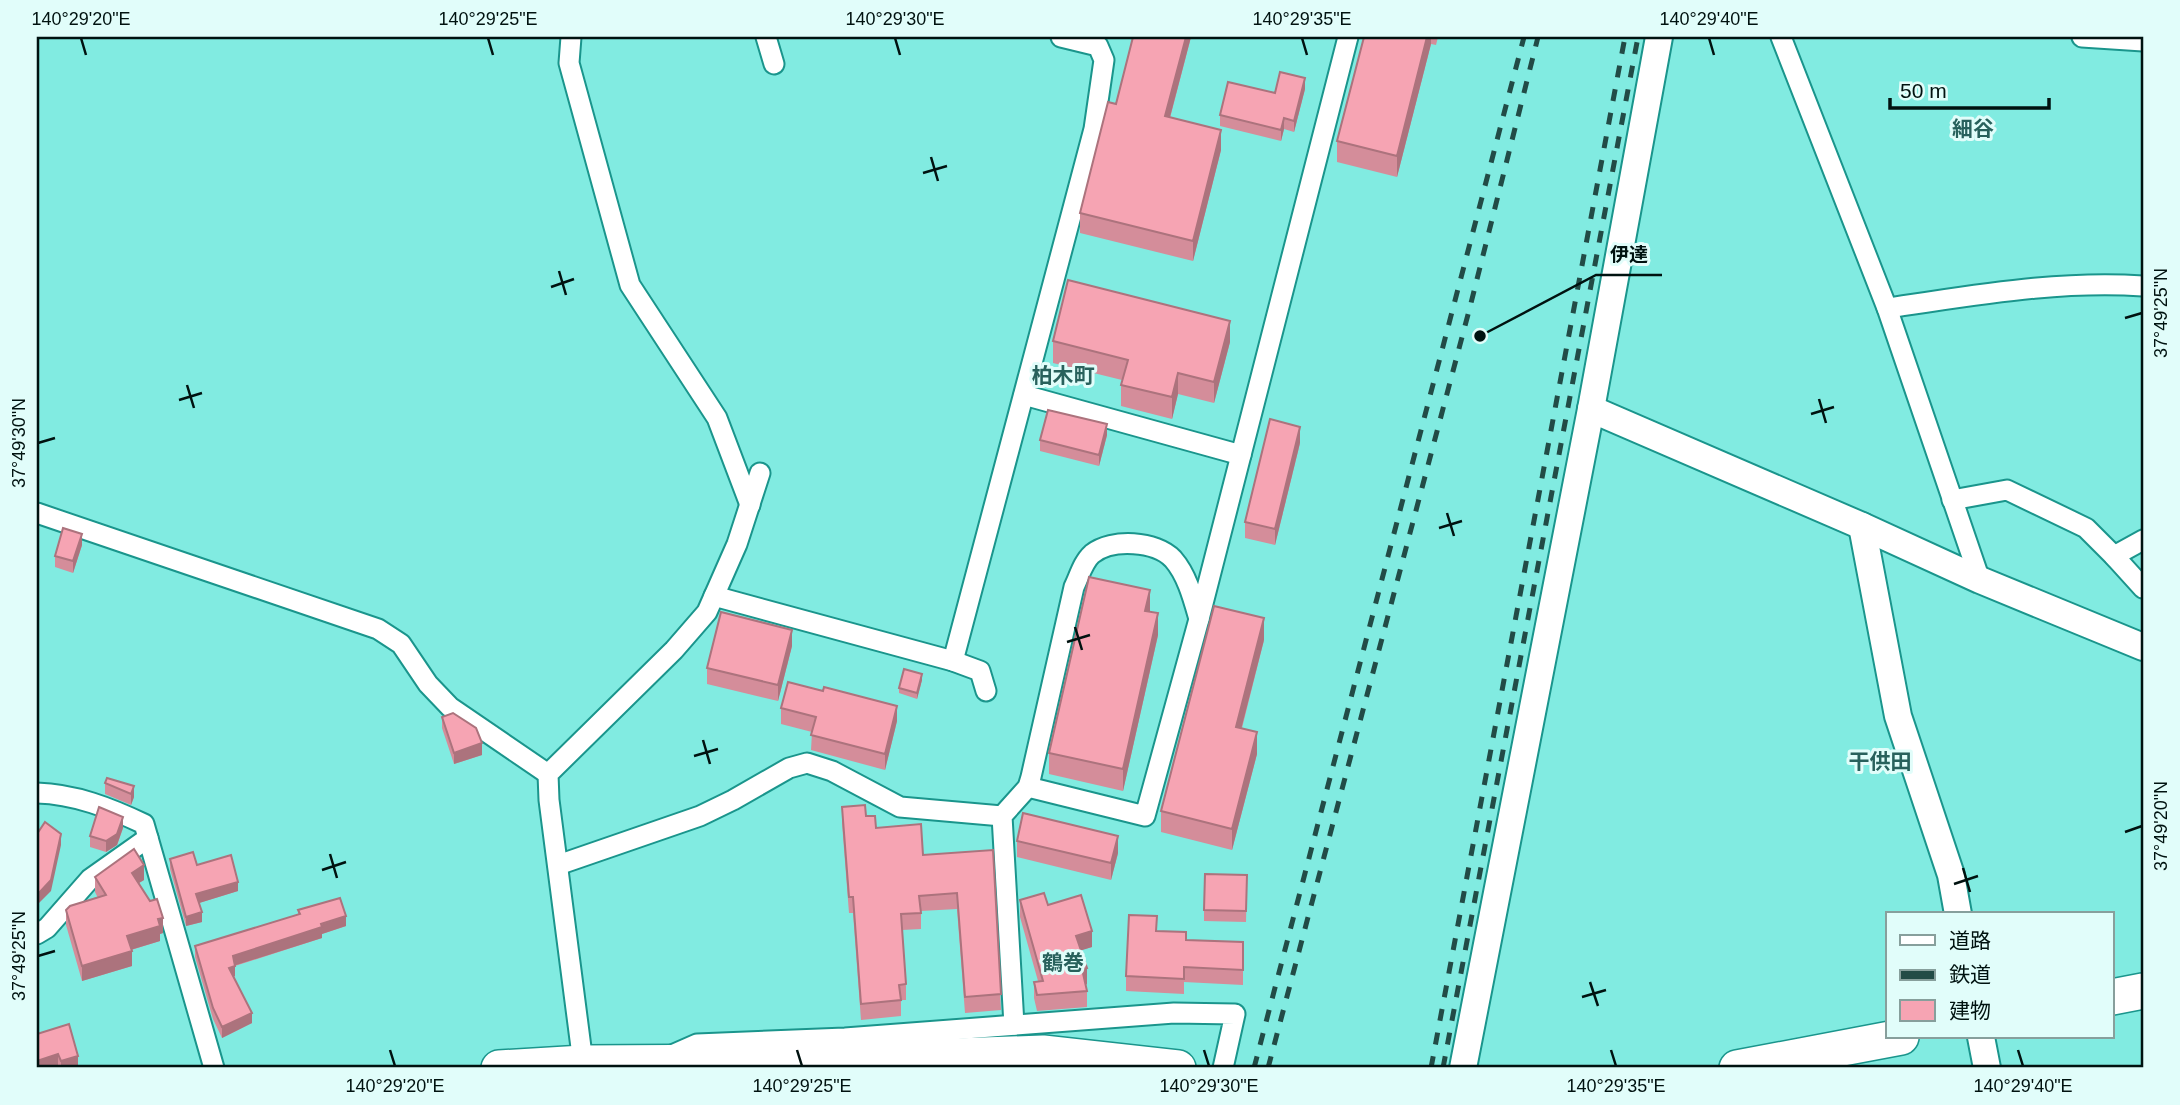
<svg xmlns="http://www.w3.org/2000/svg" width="2180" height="1105" viewBox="0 0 2180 1105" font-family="Arial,'Noto Sans JP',sans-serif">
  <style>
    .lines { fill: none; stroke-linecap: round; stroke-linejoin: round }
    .street-casing { stroke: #1a958c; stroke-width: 23 }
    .secondary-casing { stroke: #1a958c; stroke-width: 30 }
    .highway-casing { stroke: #1a958c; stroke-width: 38 }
    .street { stroke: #fff; stroke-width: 19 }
    .secondary { stroke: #fff; stroke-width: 26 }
    .highway { stroke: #fff; stroke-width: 35 }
    .rail { stroke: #224b46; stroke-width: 5; stroke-dasharray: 12 12; stroke-linecap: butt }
    .wall { fill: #d48d9a }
    .shaded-wall { fill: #ac737d }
    .building { fill: #f6a4b3; stroke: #ac737d; stroke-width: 2 }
    .ticks { fill: none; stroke: #001210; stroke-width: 2.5 }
    .labels { text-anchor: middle; stroke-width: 6; stroke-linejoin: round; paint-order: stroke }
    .quarter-label { font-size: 21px; font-weight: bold; fill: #28615c; stroke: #e1fdfa }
    .leader { fill: none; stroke: #001210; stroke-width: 2.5 }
    .callout-dot { fill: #001210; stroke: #e1fdfa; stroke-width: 2.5 }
    .callout-label { font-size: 19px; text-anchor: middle; font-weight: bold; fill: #001210; stroke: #e1fdfa; stroke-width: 6; stroke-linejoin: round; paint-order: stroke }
    .neatline { fill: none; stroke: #001210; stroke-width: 2.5 }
    .ticks-label { font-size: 18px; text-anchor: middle; fill: #001210 }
  </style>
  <rect width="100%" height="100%" fill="#81ebe1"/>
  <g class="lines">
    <defs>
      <g id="street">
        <polyline points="571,37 569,63 630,285 717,418 750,505"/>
        <polyline points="766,37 774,64"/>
        <polyline points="1781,37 1887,308 1980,580"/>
        <polyline points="2082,37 2143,41"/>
        <path d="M1887,308C1972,296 2057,280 2143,286"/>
        <polyline points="1024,395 1241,455"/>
        <polyline points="1952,500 2007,490 2086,528 2117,559"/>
        <polyline points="37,513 378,629 401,644 428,684 450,707 548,774"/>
        <polyline points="2143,540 2114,556 2143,588"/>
        <polyline points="714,596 953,661 980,671 986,691"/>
        <polyline points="953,661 1094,129 1104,60 1098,46 1061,37"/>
        <polyline points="1028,787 1145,816 1199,619 1348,37"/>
        <path d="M37,793C75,794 110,808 144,824L214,1068"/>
        <polyline points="558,865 700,816 733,800 789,768 807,763 832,771 900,807 1002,816"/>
        <polyline points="37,934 47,928 90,879 148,838"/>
        <path d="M1014,1025L1002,816L1028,787L1031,777L1074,587C1079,577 1083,562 1092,554C1112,538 1156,541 1173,559C1187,575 1193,598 1199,619"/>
        <polyline points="672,1055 697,1044 845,1038 1174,1013 1235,1014 1223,1068"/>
        <polyline points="583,1063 549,800 548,774 674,650 707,612 737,544 760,473"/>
      </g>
      <g id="secondary">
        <polyline points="1591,409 1862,526 1980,580 2143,647"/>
        <polyline points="1862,526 1898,716 1951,875 1958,914"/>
        <polyline points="1981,1037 1987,1068"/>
        <polyline points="1463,1068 1591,409 1659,37"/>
      </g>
      <g id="highway">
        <polyline points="2112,997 2143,991"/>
        <polyline points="499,1068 583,1063 787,1062 1043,1053 1178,1068"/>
        <polyline points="1737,1068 1901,1037"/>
      </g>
    </defs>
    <use href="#street" class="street-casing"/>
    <use href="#secondary" class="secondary-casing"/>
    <use href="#highway" class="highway-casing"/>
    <use href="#street" class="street"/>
    <use href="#secondary" class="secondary"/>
    <use href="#highway" class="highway"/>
    <g class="rail">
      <polyline points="1254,1068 1524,37"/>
      <polyline points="1268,1068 1470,307 1538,37"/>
      <polyline points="1431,1068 1625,37"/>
      <polyline points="1443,1068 1638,37"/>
    </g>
  </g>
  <g class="wall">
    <polygon points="1133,37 1191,37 1170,118 1221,150 1193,261 1080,233 1080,213 1116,104"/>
    <polygon points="1364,37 1438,37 1436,45 1431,44 1397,177 1337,162 1337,141"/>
    <polygon points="1305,89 1294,132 1284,129 1281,141 1220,126 1220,115 1275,93"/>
    <polygon points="1053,341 1230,342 1214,403 1178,394 1172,419 1121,406 1121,385 1122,380 1053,363"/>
    <polygon points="1107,435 1099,466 1040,451 1040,440"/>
    <polygon points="1300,443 1275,545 1245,538 1245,522"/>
    <polygon points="82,545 73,573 55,567 55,556"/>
    <polygon points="1150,612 1158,635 1123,791 1049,774 1049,753"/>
    <polygon points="1264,640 1242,728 1257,754 1232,850 1161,832 1161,811"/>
    <polygon points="792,646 778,701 707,684 707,668"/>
    <polygon points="922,680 917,699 899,693 899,688"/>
    <polygon points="781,708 897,721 885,770 811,750 812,732 781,724"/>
    <polygon points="442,717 482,755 454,764 442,728"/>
    <polygon points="105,783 134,786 134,797 131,805 105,794"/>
    <polygon points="842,807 866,816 876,828 923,855 993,850 1001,1010 965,1013 957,909 921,911 921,929 902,930 906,984 906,1000 901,1000 901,1016 861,1020 853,913 849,913 842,823"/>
    <polygon points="123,828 117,845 106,852 90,847 90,836"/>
    <polygon points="1017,841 1118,853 1111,880 1017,857"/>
    <polygon points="170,859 197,865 238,891 199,903 202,922 186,926 170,869"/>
    <polygon points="1247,875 1246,922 1204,921 1204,910"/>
    <polygon points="95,877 144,880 139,883 163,933 160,934 160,941 131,950 132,966 82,981 66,925 66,910 98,898 95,892"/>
    <polygon points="1020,900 1048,905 1092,947 1081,950 1087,984 1086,985 1087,991 1087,1007 1037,1011 1034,998 1034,982 1038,981 1020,917"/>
    <polygon points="298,910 346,926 322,934 322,938 235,966 235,976 234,977 252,1023 222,1038 213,1019 195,957 195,946 298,915"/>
    <polygon points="1157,931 1186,940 1243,942 1243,985 1184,982 1184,994 1126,991 1126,976"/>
    <polygon points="37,1034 78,1067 74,1068 59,1068 58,1065 48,1068 37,1068"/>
  </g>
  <g class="shaded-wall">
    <polygon points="1186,37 1191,37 1165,136 1165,116"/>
    <polygon points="1427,37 1431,37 1431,44 1397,177 1397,156"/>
    <polygon points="1305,78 1305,89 1294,132 1294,121"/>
    <polygon points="1284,118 1284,129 1281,141 1281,130"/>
    <polygon points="1221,130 1221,150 1193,261 1193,241"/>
    <polygon points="1230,321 1230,342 1214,403 1214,382"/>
    <polygon points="1178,373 1178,394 1172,419 1172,397"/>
    <polygon points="1107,424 1107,435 1099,466 1099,455"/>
    <polygon points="1300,427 1300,443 1275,545 1275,529"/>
    <polygon points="82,534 82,545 73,573 73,561"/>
    <polygon points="1150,590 1150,612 1145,611"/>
    <polygon points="1158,613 1158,635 1123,791 1123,769"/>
    <polygon points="1264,618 1264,640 1236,749 1236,727"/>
    <polygon points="792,630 792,646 778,701 778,685"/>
    <polygon points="922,674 922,680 917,699 917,693"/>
    <polygon points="897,706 897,721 885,770 885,754"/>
    <polygon points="1257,732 1257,754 1232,850 1232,829"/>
    <polygon points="482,743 482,755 454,764 454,753"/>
    <polygon points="134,786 134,797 131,805 131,794"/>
    <polygon points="123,817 123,828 117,845 106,852 106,841"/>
    <polygon points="61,834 61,845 51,891 37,905 37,895"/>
    <polygon points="1118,836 1118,853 1111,880 1111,863"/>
    <polygon points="144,865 144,880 132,887 132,873"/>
    <polygon points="238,882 238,891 196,904 196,894"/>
    <polygon points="202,912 202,922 186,926 186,917"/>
    <polygon points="346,916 346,926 322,934 322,938 233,966 233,956"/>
    <polygon points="163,918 163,933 160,934 160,941 127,951 127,936"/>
    <polygon points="1092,931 1092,947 1076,952 1076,936"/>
    <polygon points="132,951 132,966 82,981 82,966"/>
    <polygon points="235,966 235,976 229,978 229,968"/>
    <polygon points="1087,968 1087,984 1082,986 1082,969"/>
    <polygon points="252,1013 252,1023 222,1038 222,1027"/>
    <polygon points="58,1054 58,1065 48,1068 37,1068 37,1061"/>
    <polygon points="78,1056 78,1067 74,1068 61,1068 61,1061"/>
  </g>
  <g class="building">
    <polygon points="1133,37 1186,37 1165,116 1221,130 1193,241 1080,213 1108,102 1116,104"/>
    <polygon points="1364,37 1427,37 1397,156 1337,141"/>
    <polygon points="1280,72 1305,78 1294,121 1284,118 1281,130 1220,115 1228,82 1275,93"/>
    <polygon points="1068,280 1230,321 1214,382 1178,373 1172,397 1121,385 1128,360 1053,341"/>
    <polygon points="1048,410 1107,424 1099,455 1040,440"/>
    <polygon points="1270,419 1300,427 1275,529 1245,522"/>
    <polygon points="63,528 82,534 73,561 55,556"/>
    <polygon points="1089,577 1150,590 1145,611 1158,613 1123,769 1049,753"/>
    <polygon points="1214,606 1264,618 1236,727 1257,732 1232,829 1161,811"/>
    <polygon points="721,612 792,630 778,685 707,668"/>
    <polygon points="904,669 922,674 917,693 899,688"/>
    <polygon points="788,682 823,691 824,687 897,706 885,754 811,735 816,717 781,708"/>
    <polygon points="453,713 476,728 482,743 454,753 442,717"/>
    <polygon points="107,778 134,786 131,794 105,783"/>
    <polygon points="865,805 866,816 875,816 876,828 921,824 923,855 993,850 1001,994 965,997 957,893 919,896 921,913 901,914 906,984 899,985 901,1000 861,1004 853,897 849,897 842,807"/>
    <polygon points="99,807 123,817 117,834 106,841 90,836"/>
    <polygon points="1023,813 1118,836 1111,863 1017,841"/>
    <polygon points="45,822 61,834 51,880 37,895 37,834"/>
    <polygon points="134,849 144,865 132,873 150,901 157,899 163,918 158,919 160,926 127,936 132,951 82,966 66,910 70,906 106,895 95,877"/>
    <polygon points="193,852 197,865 231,855 238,882 196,894 202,912 186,917 170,859"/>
    <polygon points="1205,874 1247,875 1246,911 1204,910"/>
    <polygon points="1044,893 1048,905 1081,895 1092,931 1076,936 1087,968 1082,969 1087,991 1037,995 1034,982 1043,981 1020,900"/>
    <polygon points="340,898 346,916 321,924 322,927 233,956 235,966 229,968 252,1013 222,1027 213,1008 195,946 300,914 298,910"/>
    <polygon points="1129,915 1157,916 1156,931 1186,932 1186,940 1243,942 1243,970 1184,967 1184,979 1126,976"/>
    <polygon points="69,1024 78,1056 61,1061 58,1054 37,1061 37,1034"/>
  </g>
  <path class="ticks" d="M81,38L86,55M488,38L493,55M895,38L900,55M1302,38L1307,55M1709,38L1714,55M931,157L938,181M923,173L947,166M559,271L566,295M551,287L574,279M2125,318L2142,313M187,385L194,408M1819,399L1826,423M179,400L202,393M1811,414L1834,407M38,443L55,438M1447,513L1454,536M1439,528L1462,521M1075,627L1082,650M1067,642L1090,635M703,740L710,764M694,756L718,749M2125,832L2142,826M330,854L337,878M1963,868L1970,892M322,870L346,862M1954,884L1978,876M38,956L55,951M1590,982L1598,1006M1582,997L1606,990M390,1050L395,1066M797,1050L802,1066M1204,1050L1209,1066M1611,1050L1616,1066M2018,1050L2023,1066"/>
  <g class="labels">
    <g class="quarter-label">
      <text x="1973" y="136">細谷</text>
      <text x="1063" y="383">柏木町</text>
      <text x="1880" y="769">干供田</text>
      <text x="1063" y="970">鶴巻</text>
    </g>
  </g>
  <path class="leader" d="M1480 336L1596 275H1662"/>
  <circle class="callout-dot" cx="1480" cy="336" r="7"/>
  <g class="callout-label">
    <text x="1629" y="261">伊達</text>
  </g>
  <rect width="2180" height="1105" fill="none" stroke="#e1fdfa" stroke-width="77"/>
  <rect x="1886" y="912" width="228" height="126" fill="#e1fdfa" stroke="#879f9c" stroke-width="2"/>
  <rect x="1900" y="935" width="35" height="10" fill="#ffffff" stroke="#879f9c" stroke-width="2"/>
  <text x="1949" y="948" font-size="21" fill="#001210">道路</text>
  <rect x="1900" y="970" width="35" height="10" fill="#224b46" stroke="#879f9c" stroke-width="2"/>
  <text x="1949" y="982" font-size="21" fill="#001210">鉄道</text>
  <rect x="1900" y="1000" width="35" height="21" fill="#f6a4b3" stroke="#879f9c" stroke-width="2"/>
  <text x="1949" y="1018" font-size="21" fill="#001210">建物</text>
  <path d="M1890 98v10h159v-10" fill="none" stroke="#001210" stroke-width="3.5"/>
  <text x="1900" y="98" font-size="21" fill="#001210" stroke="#e1fdfa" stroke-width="5" paint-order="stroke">50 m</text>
  <rect x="38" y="38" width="2104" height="1028" class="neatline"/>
  <g class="ticks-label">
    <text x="81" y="25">140°29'20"E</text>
    <text x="488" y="25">140°29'25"E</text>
    <text x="895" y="25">140°29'30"E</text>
    <text x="1302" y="25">140°29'35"E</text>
    <text x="1709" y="25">140°29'40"E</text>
    <text transform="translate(2161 313) rotate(-90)" y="6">37°49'25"N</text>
    <text transform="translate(19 443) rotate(-90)" y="6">37°49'30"N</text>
    <text transform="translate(2161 826) rotate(-90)" y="6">37°49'20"N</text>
    <text transform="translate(19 956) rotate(-90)" y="6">37°49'25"N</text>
    <text x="395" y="1092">140°29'20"E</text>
    <text x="802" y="1092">140°29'25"E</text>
    <text x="1209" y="1092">140°29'30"E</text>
    <text x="1616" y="1092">140°29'35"E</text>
    <text x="2023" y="1092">140°29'40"E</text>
  </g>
</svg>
